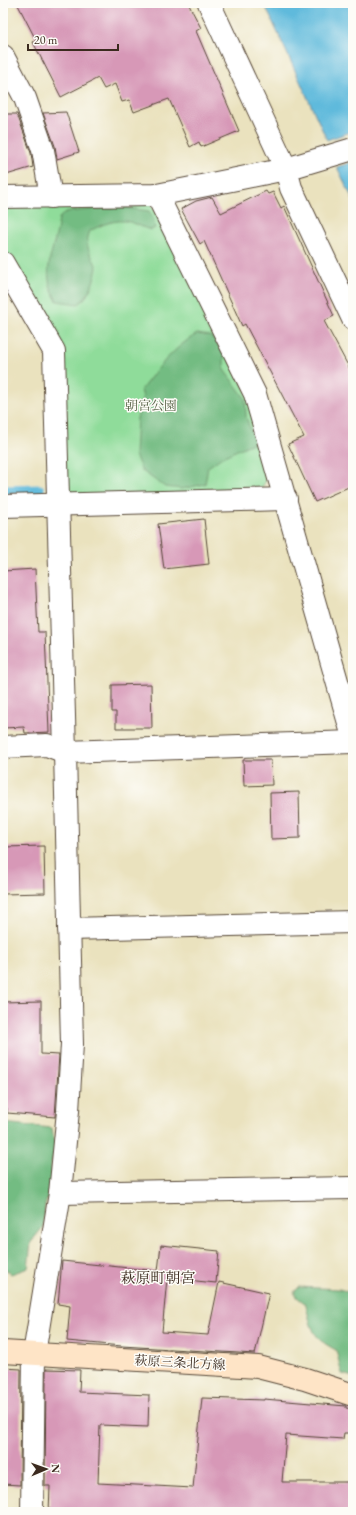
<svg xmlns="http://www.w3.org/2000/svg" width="356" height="1515" viewBox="0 0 356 1515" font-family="'EB Garamond','Noto Serif JP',serif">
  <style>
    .green { fill: #8fdc9a; stroke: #65835c }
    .forest { fill: #73bc82; stroke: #577350 }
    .water { fill: #5ebadc; stroke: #4c727d }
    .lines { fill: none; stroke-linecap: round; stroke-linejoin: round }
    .stream { stroke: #5ebadc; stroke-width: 9 }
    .building { fill: #d798b7 }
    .street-casing { stroke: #554636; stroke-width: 24 }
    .secondary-casing { stroke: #554636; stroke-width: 24 }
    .street { stroke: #fff; stroke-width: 22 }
    .secondary { stroke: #fee4c6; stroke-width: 22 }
    .labels { text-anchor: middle; stroke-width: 3; stroke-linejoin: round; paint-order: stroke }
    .park-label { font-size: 13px; fill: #545f43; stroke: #fdfcf7 }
    .street-label { font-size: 13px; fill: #3b2a1e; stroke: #fdfcf7 }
    .quarter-label { font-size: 15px; fill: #3b2a1e; stroke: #fdfcf7 }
  </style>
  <rect width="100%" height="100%" fill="#fdfcf7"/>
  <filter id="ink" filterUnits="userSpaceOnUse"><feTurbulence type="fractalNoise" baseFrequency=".025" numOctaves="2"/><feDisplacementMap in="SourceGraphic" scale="8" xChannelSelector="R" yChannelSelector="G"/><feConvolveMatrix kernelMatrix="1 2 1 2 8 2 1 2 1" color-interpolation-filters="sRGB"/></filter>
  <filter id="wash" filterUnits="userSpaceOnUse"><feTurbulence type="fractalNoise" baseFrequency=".012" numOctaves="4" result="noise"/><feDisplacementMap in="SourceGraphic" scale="16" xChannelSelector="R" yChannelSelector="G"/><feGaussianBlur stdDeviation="0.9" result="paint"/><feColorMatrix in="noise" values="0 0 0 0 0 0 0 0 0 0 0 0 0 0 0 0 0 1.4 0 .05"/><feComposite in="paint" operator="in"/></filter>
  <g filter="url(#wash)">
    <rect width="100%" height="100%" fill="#eae2be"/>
    <polygon class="green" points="151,202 249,397 266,481 259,492 61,500 59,347 3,251 3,204"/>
    <g class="forest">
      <path d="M119,207L149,211L154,220L155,228L151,230C143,228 137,224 130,222C117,218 100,225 90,231C83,248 92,253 97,268C94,280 90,297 78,304L57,301C38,270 56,250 59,218L66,212Z"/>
      <path d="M197,334L211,336L224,352V370L245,398L246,417L255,442L222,457L208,467L205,484L182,489L165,487L142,471L135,455L137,418L143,397L141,390C157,369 174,347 197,334Z"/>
      <polygon points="3,1123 52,1128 55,1147 51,1165 52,1187 45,1205 43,1227 31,1242 28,1268 11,1274 3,1267"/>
      <path d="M299,1287L339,1289L350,1292L353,1297V1377L342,1374L336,1350C312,1338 312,1329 306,1306C304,1300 297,1300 294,1292Z"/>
    </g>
    <g class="water">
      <polygon points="264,3 353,3 353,131 327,140"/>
      <polygon points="353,162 353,200 337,167"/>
    </g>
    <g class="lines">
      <polyline class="stream" points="3,490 40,489"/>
    </g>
    <g id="blocks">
      <g class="building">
        <polygon points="17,3 188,3 201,28 196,31 239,131 201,147 199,142 190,147 169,99 134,112 129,100 122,102 115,84 104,89 98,78 61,97 33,42 36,40"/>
        <polygon points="66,112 79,152 57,159 55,146 43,113"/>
        <polygon points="3,114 17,114 31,153 33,167 3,176"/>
        <polygon points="266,191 268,194 273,192 281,208 284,206 334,316 324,321 353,375 353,485 315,502 288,444 304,437 245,324 242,326 204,241 200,244 181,209 196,201 212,197 221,213"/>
        <polygon points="204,519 209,564 164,569 158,524"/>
        <polygon points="35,569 38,632 45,632 49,732 25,733 24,727 3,728 3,571"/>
        <polygon points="151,684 152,728 116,728 116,712 112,712 112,685"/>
        <polygon points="243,760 271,760 272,785 244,786"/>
        <polygon points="299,792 300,838 271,839 270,793"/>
        <polygon points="44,846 45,893 3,894 3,847"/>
        <polygon points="41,1001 41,1054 59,1055 55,1117 7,1113 7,1108 3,1108 3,1002"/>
        <polygon points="161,1245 219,1251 216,1283 167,1278 162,1332 208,1335 219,1282 269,1293 255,1354 122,1346 67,1341 70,1306 58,1304 62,1261 158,1271"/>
        <polygon points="3,1368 21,1369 20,1485 3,1484"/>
        <polygon points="46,1369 80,1370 79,1392 149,1395 148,1427 100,1425 98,1483 193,1488 202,1398 264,1400 264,1399 346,1406 346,1408 353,1409 353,1433 344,1433 343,1439 286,1435 282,1482 353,1482 353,1512 49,1512 50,1486 45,1486"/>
      </g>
    </g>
  </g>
  <g filter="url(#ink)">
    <use href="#blocks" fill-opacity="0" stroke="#554636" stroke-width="1"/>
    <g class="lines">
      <defs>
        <g id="street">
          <polyline points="209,3 286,169 291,188 353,319"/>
          <polyline points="3,56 25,98 43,150 51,197"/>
          <polyline points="157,195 255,394 353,737"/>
          <polyline points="3,197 157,195 286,169 353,149"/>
          <polyline points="3,263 54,351 65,752 72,1044 68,1111 60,1193 34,1354 32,1512"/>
          <polyline points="3,506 286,499"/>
          <polyline points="3,747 47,745 65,752 353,742"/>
          <polyline points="69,929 353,922"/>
          <polyline points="60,1193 353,1188"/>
        </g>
        <polyline id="secondary" points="3,1352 258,1367 305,1379 353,1395"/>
      </defs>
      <use href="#street" class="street-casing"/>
      <use href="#secondary" class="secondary-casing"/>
      <use href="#street" class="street"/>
      <use href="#secondary" class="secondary"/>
    </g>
  </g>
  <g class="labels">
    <g class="park-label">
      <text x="151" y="410">朝宮公園</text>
    </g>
    <g class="street-label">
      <text transform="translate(180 1362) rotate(3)" y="5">萩原三条北方線</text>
    </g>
    <g class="quarter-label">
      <text x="158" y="1283">萩原町朝宮</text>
    </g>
  </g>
  <rect width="356" height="1515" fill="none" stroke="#fdfcf7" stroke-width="16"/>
  <g transform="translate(46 1469) rotate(88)" stroke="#fdfcf7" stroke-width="3" paint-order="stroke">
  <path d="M0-3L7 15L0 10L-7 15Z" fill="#3b2a1e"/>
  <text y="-6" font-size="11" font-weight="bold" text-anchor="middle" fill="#3b2a1e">N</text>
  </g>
  <path d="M28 44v6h90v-6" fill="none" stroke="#3b2a1e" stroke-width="2"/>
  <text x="34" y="44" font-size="12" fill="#3b2a1e" stroke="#fdfcf7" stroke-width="3" paint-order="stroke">20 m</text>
</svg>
